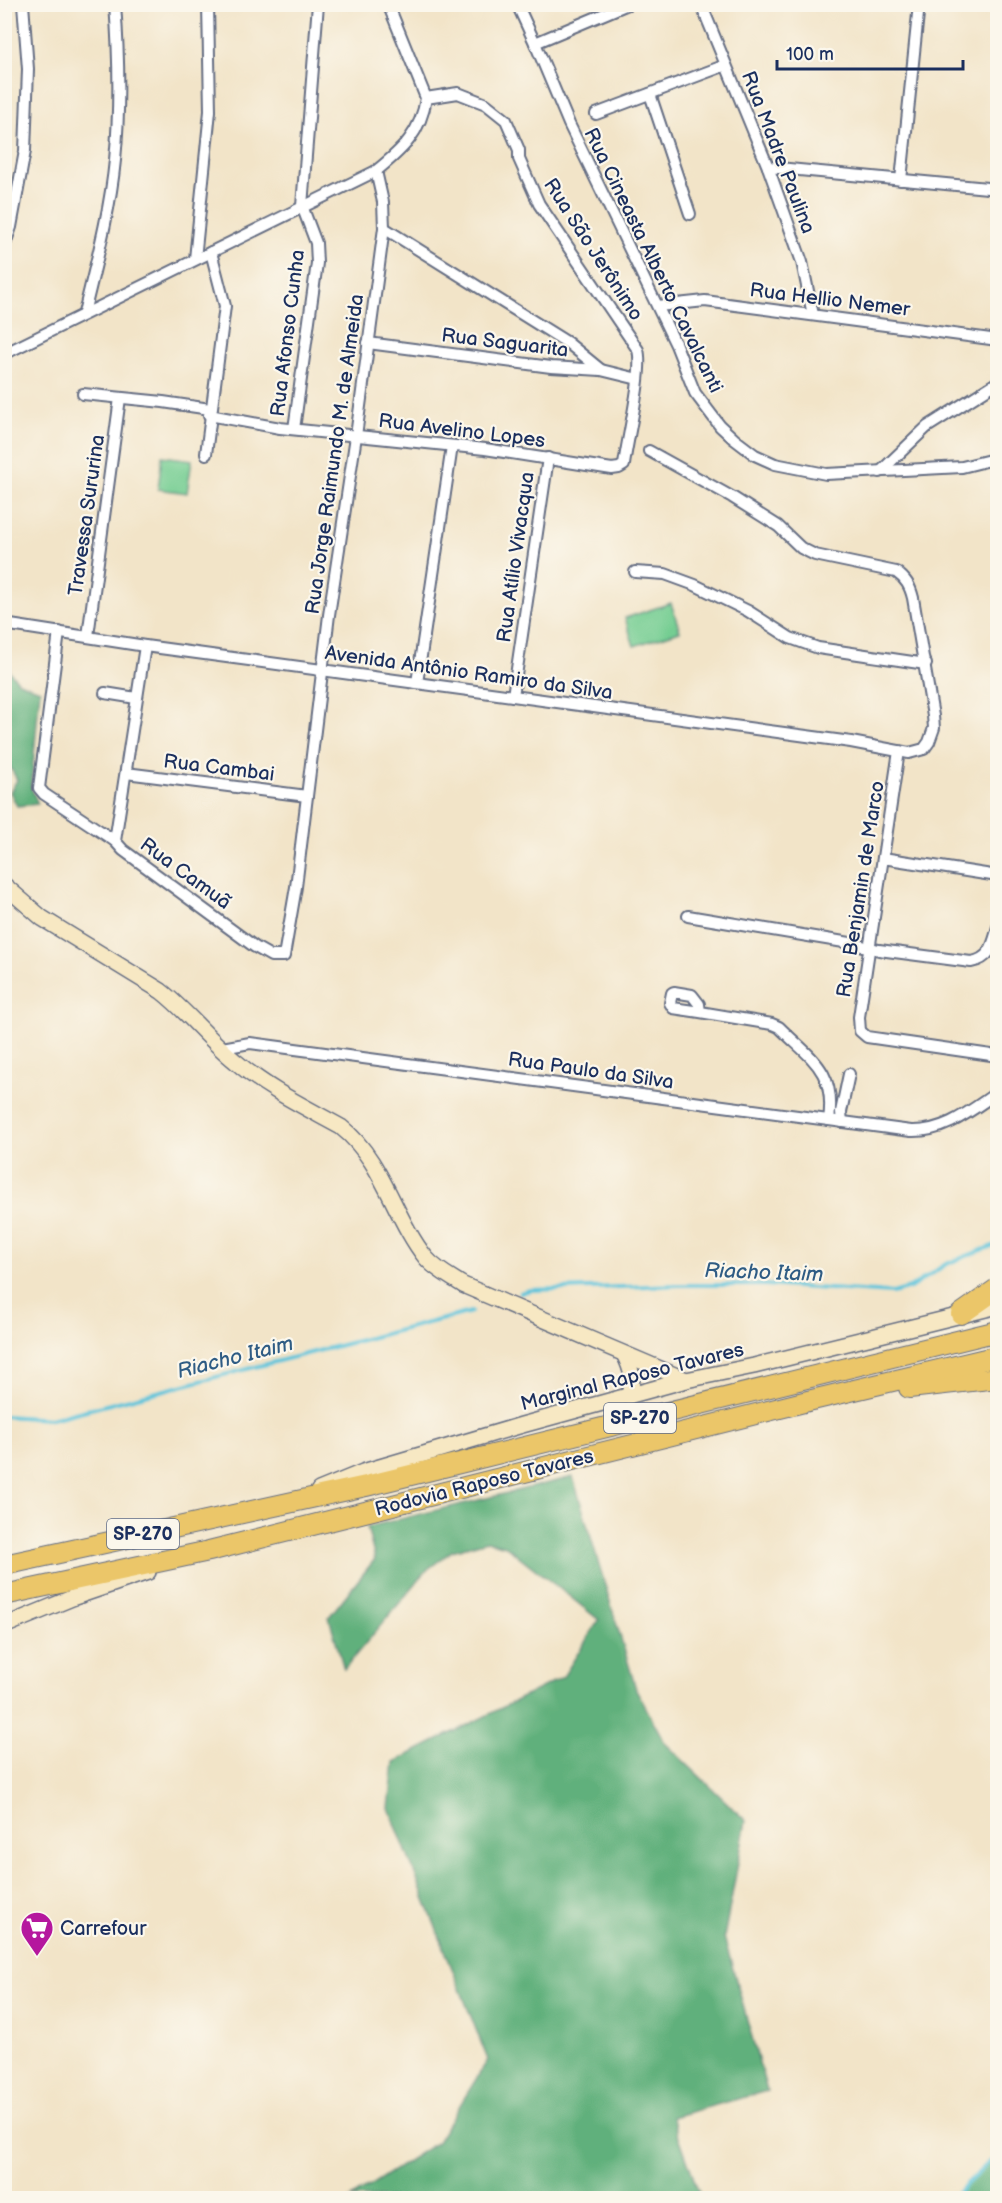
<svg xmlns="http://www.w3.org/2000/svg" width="1002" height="2203" viewBox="0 0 1002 2203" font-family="'Balsamiq Sans',sans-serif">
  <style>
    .green { fill: #75cd92; stroke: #487e78; stroke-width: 1.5 }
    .forest { fill: #60b07c; stroke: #3e706d; stroke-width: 1.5 }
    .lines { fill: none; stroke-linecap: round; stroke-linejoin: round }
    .stream { stroke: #5ec5db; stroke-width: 4 }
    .street-casing { stroke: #666e83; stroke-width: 14 }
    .secondary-casing { stroke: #666e83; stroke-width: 18 }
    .highway-casing { stroke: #666e83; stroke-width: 22 }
    .street { stroke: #fff; stroke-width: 10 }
    .secondary { stroke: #f7e8c3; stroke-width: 15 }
    .highway { stroke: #ebc669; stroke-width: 20 }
    .labels { text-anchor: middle; stroke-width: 4.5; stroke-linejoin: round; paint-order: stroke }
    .shield { fill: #fbf7ec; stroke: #5e6b89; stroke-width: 1.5 }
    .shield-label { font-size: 18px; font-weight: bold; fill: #1b2f5e }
    .street-label { font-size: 20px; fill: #1b2f5e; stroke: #fbf7ec }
    .poi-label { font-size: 20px; fill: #1b2f5e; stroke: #fbf7ec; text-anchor: start }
    .water-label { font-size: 21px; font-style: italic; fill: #2f5c84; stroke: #fbf7ec }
  </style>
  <rect width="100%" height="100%" fill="#fbf7ec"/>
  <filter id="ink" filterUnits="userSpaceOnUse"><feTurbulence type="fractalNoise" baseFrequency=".0167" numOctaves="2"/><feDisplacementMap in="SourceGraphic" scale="12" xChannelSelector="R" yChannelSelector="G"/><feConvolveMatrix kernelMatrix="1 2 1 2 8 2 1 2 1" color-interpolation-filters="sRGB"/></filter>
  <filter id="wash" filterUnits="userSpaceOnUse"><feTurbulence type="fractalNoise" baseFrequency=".008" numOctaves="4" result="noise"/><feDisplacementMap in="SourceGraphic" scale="24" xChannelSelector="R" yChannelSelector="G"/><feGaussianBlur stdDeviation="1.35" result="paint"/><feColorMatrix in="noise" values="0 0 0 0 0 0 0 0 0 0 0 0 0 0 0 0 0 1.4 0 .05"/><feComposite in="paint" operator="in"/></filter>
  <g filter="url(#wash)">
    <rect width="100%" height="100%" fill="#f2e4c8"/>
    <g class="green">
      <polygon points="162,456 192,460 187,493 158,489"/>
      <polygon points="671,603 680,631 634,646 625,618"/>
    </g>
    <g class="forest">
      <polygon points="5,651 9,652 9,671 19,682 40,690 31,787 38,804 17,806 10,792 17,780 10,767 5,769"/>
      <polygon points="573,1477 636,1689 665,1743 746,1821 724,1937 767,2091 672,2117 701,2198 351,2198 437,2142 488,2060 389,1808 394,1762 563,1677 599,1620 506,1546 487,1541 452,1551 428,1569 344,1669 329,1617 375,1559 367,1527"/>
      <polygon points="997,2154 997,2198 952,2198"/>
    </g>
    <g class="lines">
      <g class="stream">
        <polyline points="520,1293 530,1290 680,1285 766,1285 893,1293 910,1288 946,1264 995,1245"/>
        <polyline points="4,1416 51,1419 471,1312"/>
        <polyline points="952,2198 998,2154"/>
      </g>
    </g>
  </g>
  <g filter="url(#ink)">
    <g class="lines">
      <defs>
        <g id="street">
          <polyline points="517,4 535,43 569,124 676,345 695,393 720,426 734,439 755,455 775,464 826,474 962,467 998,458"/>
          <polyline points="701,4 768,167 802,262 813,315"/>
          <polyline points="535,43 628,4"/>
          <polyline points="650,94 690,214"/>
          <polyline points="596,114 726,65"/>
          <polyline points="768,167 998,189"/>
          <polyline points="901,180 919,4"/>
          <polyline points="384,228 568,343 601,370"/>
          <polyline points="4,247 11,227 25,151 28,69 23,4"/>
          <polyline points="195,259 210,111 208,4"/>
          <polyline points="658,306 705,301 998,340"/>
          <path d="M84,313C96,263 110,212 115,160C120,109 119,56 115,4"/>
          <polyline points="368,343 551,367 601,370 638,379"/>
          <path d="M4,351H10L376,171C402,150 421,133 426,98L388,4"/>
          <polyline points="83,394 163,402 210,409"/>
          <path d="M209,415L280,428L485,449L612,469L619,468L624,465C627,441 644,370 638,350L539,204L519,159V150L506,120L486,104L458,93L426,98"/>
          <polyline points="294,429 317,263 316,243 302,206 318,4"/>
          <polyline points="206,454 225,306 211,252"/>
          <polyline points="880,472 927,427 998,382"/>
          <polyline points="635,572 665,574 695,585 748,611 790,638 818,648 926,664"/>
          <path d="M4,624L145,646L851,742L909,753L924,749L929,742L934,728L933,716L913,598C910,586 906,579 896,572L815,555L801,548L778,526L732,497L649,451"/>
          <polyline points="59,632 39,788 44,794 115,841"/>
          <polyline points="88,636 120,398"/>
          <polyline points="145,646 115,841 123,850 255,947 271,956 284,956 296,887 329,615 356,436 384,228 383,202 376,171"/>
          <polyline points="417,683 452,446"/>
          <polyline points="105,693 136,698"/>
          <polyline points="513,696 548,458"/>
          <polyline points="899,751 859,1017 860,1031 867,1037 998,1056"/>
          <polyline points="126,773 307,796"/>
          <polyline points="883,858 998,876"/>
          <path d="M688,916L850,943L879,950L971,962C991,959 993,944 998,927"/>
          <path d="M700,1012L673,1008L670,1003L672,993L674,992L692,995L699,1004L700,1012L772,1024L779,1027C811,1059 836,1070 829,1120"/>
          <path d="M222,1048L250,1043L911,1131C946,1132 971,1110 998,1092"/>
          <polyline points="842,1122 841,1112 849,1074"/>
        </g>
        <g id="secondary">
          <path d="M4,885L42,918L161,991C188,1012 209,1040 235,1061C267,1089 305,1107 341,1127C383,1160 394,1218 426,1258C436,1270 451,1277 463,1285L686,1380"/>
          <path d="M624,1354C632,1370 635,1380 628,1397"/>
          <polyline points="319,1490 363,1472 522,1425 686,1380 754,1366 998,1306"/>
          <polyline points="4,1626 72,1598 148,1572"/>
        </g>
        <g id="highway">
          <polyline points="961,1314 998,1288"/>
          <polyline points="909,1388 998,1378"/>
          <polyline points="4,1565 366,1486 998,1331"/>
          <polyline points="4,1595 209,1551 808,1401 998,1356"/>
        </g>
      </defs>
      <use href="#street" class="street-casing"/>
      <use href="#secondary" class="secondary-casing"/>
      <use href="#highway" class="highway-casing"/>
      <use href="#street" class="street"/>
      <use href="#secondary" class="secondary"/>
      <use href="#highway" class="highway"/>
    </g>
  </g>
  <defs>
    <symbol id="supermarket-pin" viewBox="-11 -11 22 30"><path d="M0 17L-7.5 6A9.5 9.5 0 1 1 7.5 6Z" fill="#b5179e" stroke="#fbf7ec"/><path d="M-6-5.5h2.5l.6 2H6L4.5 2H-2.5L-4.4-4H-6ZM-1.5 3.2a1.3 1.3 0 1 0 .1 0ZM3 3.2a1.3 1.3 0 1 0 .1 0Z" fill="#fff"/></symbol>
  </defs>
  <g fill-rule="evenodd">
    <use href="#supermarket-pin" x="18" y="1909" width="38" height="52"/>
  </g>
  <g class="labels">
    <g class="shield">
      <rect x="604" y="1403" width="72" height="30" rx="4.5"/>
      <rect x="107" y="1519" width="72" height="30" rx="4.5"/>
    </g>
    <g class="shield-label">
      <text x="640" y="1424">SP-270</text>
      <text x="143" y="1540">SP-270</text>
    </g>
    <g class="street-label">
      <text transform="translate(779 152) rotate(69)" y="7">Rua Madre Paulina</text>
      <text transform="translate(594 249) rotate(57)" y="7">Rua São Jerônimo</text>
      <text transform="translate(654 260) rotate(64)" y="7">Rua Cineasta Alberto Cavalcanti</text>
      <text transform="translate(830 299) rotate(7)" y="7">Rua Hellio Nemer</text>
      <text transform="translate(287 333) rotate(-83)" y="7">Rua Afonso Cunha</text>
      <text transform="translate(505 342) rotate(7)" y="7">Rua Saguarita</text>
      <text transform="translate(462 430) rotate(7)" y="7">Rua Avelino Lopes</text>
      <text transform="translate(334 454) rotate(-82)" y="7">Rua Jorge Raimundo M. de Almeida</text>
      <text transform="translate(86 515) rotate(-82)" y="7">Travessa Sururina</text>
      <text transform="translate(515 557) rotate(-82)" y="7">Rua Atílio Vivacqua</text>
      <text transform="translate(469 672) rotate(8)" y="7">Avenida Antônio Ramiro da Silva</text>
      <text transform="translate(219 767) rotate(7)" y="7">Rua Cambai</text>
      <text transform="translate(186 873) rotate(36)" y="7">Rua Camuã</text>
      <text transform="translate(860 889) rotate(-81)" y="7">Rua Benjamin de Marco</text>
      <text transform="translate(591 1070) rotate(8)" y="7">Rua Paulo da Silva</text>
      <text transform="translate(632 1376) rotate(-14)" y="7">Marginal Raposo Tavares</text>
      <text transform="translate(484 1482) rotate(-14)" y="7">Rodovia Raposo Tavares</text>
    </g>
    <g class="poi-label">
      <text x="60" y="1935">Carrefour</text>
    </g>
    <g class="water-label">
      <text transform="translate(764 1272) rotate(2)" y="7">Riacho Itaim</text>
      <text transform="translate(235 1357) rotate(-14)" y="7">Riacho Itaim</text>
    </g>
  </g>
  <rect width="1002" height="2203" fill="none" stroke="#fbf7ec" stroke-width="24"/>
  <path d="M777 60v9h186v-9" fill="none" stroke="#1b2f5e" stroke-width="3"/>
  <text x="786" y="60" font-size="18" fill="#1b2f5e" stroke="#fbf7ec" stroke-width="4.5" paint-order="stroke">100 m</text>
</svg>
